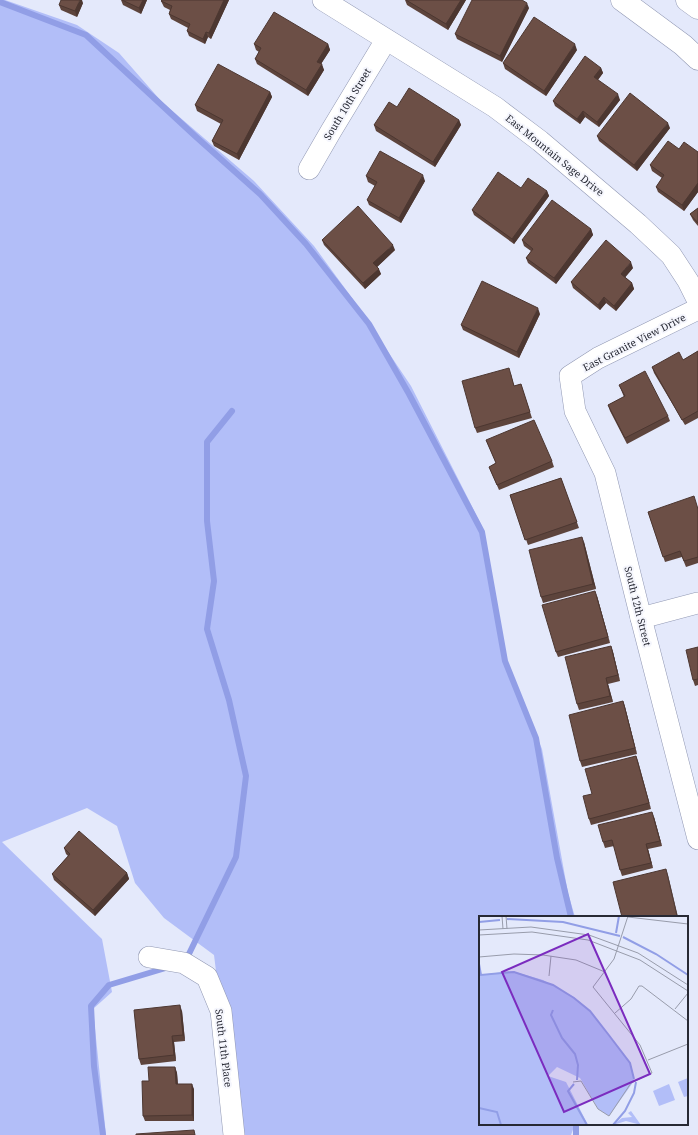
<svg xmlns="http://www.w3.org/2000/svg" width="698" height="1135" viewBox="0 0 698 1135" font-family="'Noto Serif',serif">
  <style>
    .green { fill: #b2bef8 }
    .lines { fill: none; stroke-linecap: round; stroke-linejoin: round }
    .stream { stroke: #919ee6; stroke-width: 6 }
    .minor-casing { stroke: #9198b3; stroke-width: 22 }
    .tertiary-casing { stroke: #9198b3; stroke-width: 23 }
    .minor { stroke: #fff; stroke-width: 21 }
    .tertiary { stroke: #fff; stroke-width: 22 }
    .wall { fill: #5d443c }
    .shaded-wall { fill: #4c3731 }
    .building { fill: #6c4f46; stroke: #4c3731 }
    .labels { text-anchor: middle; stroke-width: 4; stroke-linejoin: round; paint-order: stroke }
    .street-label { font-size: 10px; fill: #272934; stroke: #f5f6fd }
    .inset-river { fill: none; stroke: #919ee6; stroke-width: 2 }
    .inset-road { fill: none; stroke: #989cab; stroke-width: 1 }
    .view { fill: #7b2cbf; fill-opacity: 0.15; stroke: #7b2cbf; stroke-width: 2 }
    .inset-edge { fill: none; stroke: #272934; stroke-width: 2 }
  </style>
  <rect width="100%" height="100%" fill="#e4e9fb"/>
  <polygon class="green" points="0,0 5,0 77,25 119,53 162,102 254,181 314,246 352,298 411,386 482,526 510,675 542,749 568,893 575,917 480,917 480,1124 575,1124 571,1135 234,1135 221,1011 214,955 164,918 135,883 117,826 87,808 2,842 102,939 112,992 93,1009 106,1135 0,1135"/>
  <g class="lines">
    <g class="stream">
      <polyline points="0,2 86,35 195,136 260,194 306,244 369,324 409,394 482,532 505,661 536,738 557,858 571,917"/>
      <polyline points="186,960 236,857 246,776 229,700 207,629 214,581 207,521 207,442 232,411"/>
      <polyline points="576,1124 576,1135"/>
      <polyline points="103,1135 94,1066 91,1006 109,985 169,967"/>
    </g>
    <defs>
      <g id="minor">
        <polyline points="323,0 495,107 540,141 638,224 671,255 688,281 698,301"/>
        <polyline points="309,169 331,131 386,40"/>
        <polyline points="698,309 598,358 570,376 575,411 605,473 641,618 698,839"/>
        <polyline points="641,618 698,603"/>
        <polyline points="149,957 184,963 207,977 221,1011 234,1135"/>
      </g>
      <g id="tertiary">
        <polyline points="622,0 683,45 698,59"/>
        <polyline points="687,0 698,8"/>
      </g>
    </defs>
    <use href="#minor" class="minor-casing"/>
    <use href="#tertiary" class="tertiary-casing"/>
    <use href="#minor" class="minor"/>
    <use href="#tertiary" class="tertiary"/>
  </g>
  <g class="wall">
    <polygon points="121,0 147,0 141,14 123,5"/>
    <polygon points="162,0 229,0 211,39 208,37 205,44 189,36 187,31 188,28 171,19 169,14 170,10 164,7 161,1"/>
    <polygon points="405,0 466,0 448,30 407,5"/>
    <polygon points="83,3 77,17 61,10 59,5"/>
    <polygon points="529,8 502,62 457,39 455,34"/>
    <polygon points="254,44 328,44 330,50 321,64 324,70 308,96 257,64 255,59 259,52 256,50"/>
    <polygon points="577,50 546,96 505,69 503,63"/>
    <polygon points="601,68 603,73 598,80 620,100 599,127 585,117 580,124 555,106 553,101"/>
    <polygon points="270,92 272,97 239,160 214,146 212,141 221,124 197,111 195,105"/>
    <polygon points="459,120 461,125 435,167 376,131 374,125"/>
    <polygon points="670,128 637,171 599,141 597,136"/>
    <polygon points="679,149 698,152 698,192 684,211 658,192 656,187 662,178 652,171 650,165"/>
    <polygon points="366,176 425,181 401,223 369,205 367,200 375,186 368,182"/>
    <polygon points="521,188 547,191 549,196 514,244 474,215 472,210"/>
    <polygon points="698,208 698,226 693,220 690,214"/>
    <polygon points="591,229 593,235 556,284 528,263 526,258 531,251 524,246 522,240"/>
    <polygon points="322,240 395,250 377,267 381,274 365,289 324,245"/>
    <polygon points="633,268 625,277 632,283 634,289 616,311 606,303 600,310 573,288 571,282"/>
    <polygon points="540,314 519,358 463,330 461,325"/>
    <polygon points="698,351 698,418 685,425 654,373 652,367 683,360"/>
    <polygon points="511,374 514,386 521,384 532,418 477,433 475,428"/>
    <polygon points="619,385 668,416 670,421 627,444 610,411 608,405 624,397"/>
    <polygon points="486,440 552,461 554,467 499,490 489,467 496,463"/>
    <polygon points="561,478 579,528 528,545 510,495"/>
    <polygon points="698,508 698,563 686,567 682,557 665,562 648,512"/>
    <polygon points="584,542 596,589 543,603 541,597"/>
    <polygon points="597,596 610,643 558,657 556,652"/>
    <polygon points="611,646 613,652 620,681 608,684 613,702 579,710 577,704"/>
    <polygon points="698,647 698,685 695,686 693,680"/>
    <polygon points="623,701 625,707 637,754 582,767 580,761"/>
    <polygon points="636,756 651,809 591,825 589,819 592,794"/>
    <polygon points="654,817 662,846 648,849 653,868 622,876 620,870 614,846 605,848 603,842"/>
    <polygon points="64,848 127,873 129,879 95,916 54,880 52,874 68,856 66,854"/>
    <polygon points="182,1011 185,1041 174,1042 176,1061 141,1065 139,1059"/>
    <polygon points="175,1067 177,1073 178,1084 194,1089 194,1121 145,1121 143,1116 149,1081"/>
  </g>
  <g class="shaded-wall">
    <polygon points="80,0 82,0 83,3 77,17 75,11"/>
    <polygon points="143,0 147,0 141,14 139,8"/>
    <polygon points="224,0 229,0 211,39 209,33"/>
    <polygon points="461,0 466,0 448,30 446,24"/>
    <polygon points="527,3 529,8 502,62 500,56"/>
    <polygon points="206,32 208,37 205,44 203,39"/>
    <polygon points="328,44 330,50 319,67 317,62"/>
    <polygon points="575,44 577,50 546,96 544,91"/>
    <polygon points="322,64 324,70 308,96 306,90"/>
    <polygon points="601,68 603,73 596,82 594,77"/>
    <polygon points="270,92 272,97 239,160 237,154"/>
    <polygon points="618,94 620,100 599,127 597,122"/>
    <polygon points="583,111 585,117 580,124 577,119"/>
    <polygon points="459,120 461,125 435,167 433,162"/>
    <polygon points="668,123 670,128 637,171 634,165"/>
    <polygon points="423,175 425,181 401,223 399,218"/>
    <polygon points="698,183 698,192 684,211 682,205"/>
    <polygon points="547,191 549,196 514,244 512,239"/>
    <polygon points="591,229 593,235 556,284 554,278"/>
    <polygon points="393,245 395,250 375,269 373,263"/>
    <polygon points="631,262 633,268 623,280 621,274"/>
    <polygon points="379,269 381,274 365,289 363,283"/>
    <polygon points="632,283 634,289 616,311 614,306"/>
    <polygon points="604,297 606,303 600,310 598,305"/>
    <polygon points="538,308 540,314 519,358 517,352"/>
    <polygon points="582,537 584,542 596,589 593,584"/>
    <polygon points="595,591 597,596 610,643 608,637"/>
    <polygon points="611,646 613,652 620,681 618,675"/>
    <polygon points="606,678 608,684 613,702 610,696"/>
    <polygon points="623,701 625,707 637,754 635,748"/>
    <polygon points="636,756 638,761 651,809 649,803"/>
    <polygon points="652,812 654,817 662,846 660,841"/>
    <polygon points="646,844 648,849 653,868 651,863"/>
    <polygon points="666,869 668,875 678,917 677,916"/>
    <polygon points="127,873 129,879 95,916 93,910"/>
    <polygon points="687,1000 688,1003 687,1035"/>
    <polygon points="180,1005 182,1011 185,1041 183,1035"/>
    <polygon points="172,1036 174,1042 176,1061 174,1055"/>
    <polygon points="175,1067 177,1073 178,1090 176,1084"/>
    <polygon points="192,1084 194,1089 194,1121 192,1115"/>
  </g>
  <g class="building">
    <polygon points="61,0 80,0 75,11 59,5"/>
    <polygon points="122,0 143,0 139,8"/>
    <polygon points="162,0 224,0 209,33 206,32 203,39 187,31 190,24 169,14 172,6 161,1"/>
    <polygon points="406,0 461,0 446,24"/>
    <polygon points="472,0 522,0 527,3 500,56 455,34"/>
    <polygon points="274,12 328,44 317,62 322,64 306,90 255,59 261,48 254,44"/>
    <polygon points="534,17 575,44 544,91 503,63"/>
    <polygon points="585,56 601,68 594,77 618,94 597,122 583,111 577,119 553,101"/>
    <polygon points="218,64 270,92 237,154 212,141 223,120 195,105"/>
    <polygon points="409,88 459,120 433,162 374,125 389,102 397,107"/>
    <polygon points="630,93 668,123 634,165 597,136"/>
    <polygon points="668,141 679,149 684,142 698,152 698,183 682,205 656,187 664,175 650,165"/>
    <polygon points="380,151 423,175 399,218 367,200 377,182 366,176"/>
    <polygon points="498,172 521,188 528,178 547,191 512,239 472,210"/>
    <polygon points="552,200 591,229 554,278 526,258 533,249 522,240"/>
    <polygon points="358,206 393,245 373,263 379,269 363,283 322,240"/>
    <polygon points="698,208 698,223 690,214"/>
    <polygon points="606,240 631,262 621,274 632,283 614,306 604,297 598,305 571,282"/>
    <polygon points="482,281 538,308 517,352 461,325"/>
    <polygon points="698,351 698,411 682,420 652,367 679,352 683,360"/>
    <polygon points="509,368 514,386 521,384 530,412 475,428 462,381"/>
    <polygon points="645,371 668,416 625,438 608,405 625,396 619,385"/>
    <polygon points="534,420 552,461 497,485 489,467 496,463 486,440"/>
    <polygon points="561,478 577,522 525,540 510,495"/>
    <polygon points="694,496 698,509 698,557 684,561 680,551 663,557 648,512"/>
    <polygon points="582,537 593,584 541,597 529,550"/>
    <polygon points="595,591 608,637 556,652 542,605"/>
    <polygon points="611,646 618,675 606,678 610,696 577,704 565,657"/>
    <polygon points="698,647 698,679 693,680 686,650"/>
    <polygon points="623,701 635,748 580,761 569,715"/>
    <polygon points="636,756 649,803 589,819 583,796 592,794 585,769"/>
    <polygon points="652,812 660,841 646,844 651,863 620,870 612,840 603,842 598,825"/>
    <polygon points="79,831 127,873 93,910 52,874 70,854 64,848"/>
    <polygon points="666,869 677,916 675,917 622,917 613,882"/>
    <polygon points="180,1005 183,1035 172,1036 174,1055 139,1059 134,1010"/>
    <polygon points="148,1067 175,1067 176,1084 192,1084 192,1115 143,1116 142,1081 149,1081"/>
    <polygon points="194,1130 195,1135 136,1135 136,1134"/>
  </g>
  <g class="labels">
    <g class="street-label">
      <text transform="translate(347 104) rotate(-59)" y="4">South 10th Street</text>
      <text transform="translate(555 155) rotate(39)" y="4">East Mountain Sage Drive</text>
      <text transform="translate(634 342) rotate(-27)" y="4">East Granite View Drive</text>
      <text transform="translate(638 606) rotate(76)" y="4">South 12th Street</text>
      <text transform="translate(224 1048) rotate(83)" y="4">South 11th Place</text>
    </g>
  </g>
  <g transform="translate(479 916)">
    <rect width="209" height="209" fill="#e4e9fb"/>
    <path d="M33,55L64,64L95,81L111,95L151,147L155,165L130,200L119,193L101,162L78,151L69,160L87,166L109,209H0V59ZM209,162V180L205,181L199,166ZM190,168L196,184L180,190L174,175ZM152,195L162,209L147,205L134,209L143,202L153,201L149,197Z" fill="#b2bef8"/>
    <path class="inset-river" d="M28,3L84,6L141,20M0,6L21,4M137,17L140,0M144,21L177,38L209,59M0,48L2,59L35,56L74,69L95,82L111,95L129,118L151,147L155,163M74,94L72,99L83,122L96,138L99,149L98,164M95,168L89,175L108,209M0,192L18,196L22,209M134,209L146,195L155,177L157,166"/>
    <path class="inset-road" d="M23,0L24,13M27,0L28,13M149,1L209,8M0,14L52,11L110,19L159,37L209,69M0,19L53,16L109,24L161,44L209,75M0,41L35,38L64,39L97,44L126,56M70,60L72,40M196,93L209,77M136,97L152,83L160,70H163L209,105M169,144L209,128M94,166L102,165L119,193L130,200L152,167L173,157L161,129L114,71L135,43L149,0"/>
    <path class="view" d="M109,18L171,158L85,196L23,56Z"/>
    <rect width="209" height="209" class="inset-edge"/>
  </g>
</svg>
